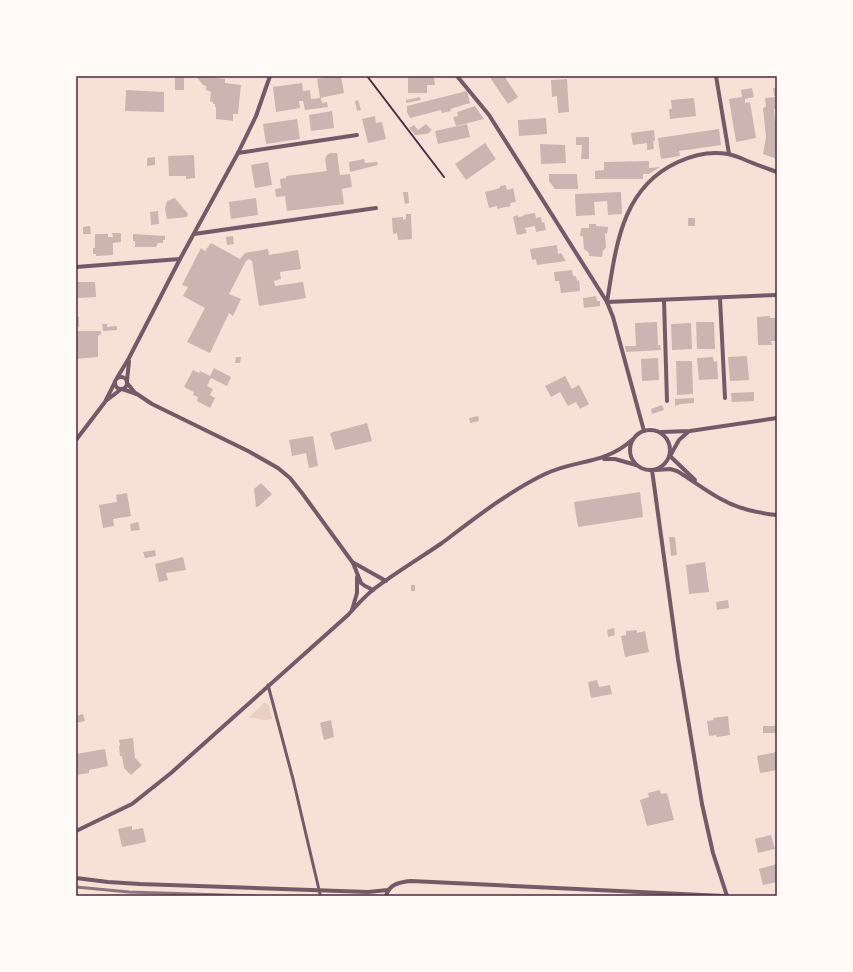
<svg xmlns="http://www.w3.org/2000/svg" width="853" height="972" viewBox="0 0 853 972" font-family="'DejaVu Sans',sans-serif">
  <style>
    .green { fill: #ebcfc5 }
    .building { fill: #ccb4b1 }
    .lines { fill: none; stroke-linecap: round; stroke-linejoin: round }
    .path { stroke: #4a2c40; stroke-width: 2 }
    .service { stroke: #755966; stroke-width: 3 }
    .minor { stroke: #755966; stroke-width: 4 }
    .rail { stroke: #8f747c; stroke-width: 3 }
    .neatline { fill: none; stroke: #4a2c40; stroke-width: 1.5 }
  </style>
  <rect width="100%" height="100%" fill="#f7e1d7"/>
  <path class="green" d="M264,703H266L269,706L272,719C261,722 259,717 248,718Z"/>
  <g class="building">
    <polygon points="175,76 190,76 184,78 184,90 175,90"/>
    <polygon points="196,76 225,79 225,83 241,85 238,114 233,114 233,121 216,119 216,107 215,107 215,104 213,104 213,102 210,101 211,92 206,90 206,86 203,85"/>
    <polygon points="332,76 341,76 344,93 320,98 317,79"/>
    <polygon points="408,76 434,76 435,85 427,85 427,93 408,93"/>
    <polygon points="489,76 504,76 518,97 508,104"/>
    <polygon points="567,79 569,112 558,113 557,96 552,97 551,80"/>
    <polygon points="302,83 303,91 310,90 311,99 321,98 322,103 327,102 328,107 305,110 303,101 299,101 300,108 276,112 273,87"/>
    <polygon points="752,88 754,97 745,99 745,103 750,102 756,138 736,142 729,99 742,97 741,90"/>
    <polygon points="773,88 777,88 777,96 774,96"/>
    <polygon points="126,90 164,92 164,112 125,111"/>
    <polygon points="467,91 470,103 450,109 451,111 442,113 441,110 410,118 407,112 407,106"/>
    <polygon points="420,97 421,100 406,103 406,100"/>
    <polygon points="776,97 777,109 774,109 775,121 777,121 777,159 763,154 766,137 763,108 766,107 765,98"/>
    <polygon points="694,98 696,116 670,119 669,109 672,109 671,100"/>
    <polygon points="358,100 361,110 357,111 355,101"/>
    <polygon points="475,106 484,119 456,126 453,117 458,116 457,112"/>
    <polygon points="332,111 334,128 311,131 309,115"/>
    <polygon points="375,116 376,123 382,122 386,139 368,143 362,119"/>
    <polygon points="546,118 547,134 519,136 518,120"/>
    <polygon points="297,119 300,139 266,144 263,124"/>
    <polygon points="426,124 432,130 427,134 415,135 409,128 414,125 418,130"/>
    <polygon points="467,124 470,137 438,144 435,131"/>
    <polygon points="719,129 721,145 679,151 680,156 661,159 658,138"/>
    <polygon points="654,130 655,141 653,141 654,149 647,150 647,143 633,145 631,133"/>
    <polygon points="576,137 589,137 589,159 581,159 582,145 576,145"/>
    <polygon points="485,143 496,159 466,180 455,164"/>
    <polygon points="540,144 565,145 566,163 541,164"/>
    <polygon points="330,153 337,153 340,175 350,174 352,187 342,189 344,204 287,211 285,196 276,197 275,189 281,188 280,179 286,178 286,176 327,171 325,159 327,155"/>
    <polygon points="194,155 195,178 186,179 186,176 169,176 168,156"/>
    <polygon points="155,157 155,165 147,166 147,158"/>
    <polygon points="364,159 365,163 377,162 378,165 350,172 349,162"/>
    <polygon points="649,161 649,168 660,167 649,174 643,174 643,179 595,179 595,171 604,170 604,162"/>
    <polygon points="268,162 272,185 255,188 251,165"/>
    <polygon points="549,174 577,174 578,189 555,189 549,181"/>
    <polygon points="506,185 507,190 513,188 516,202 510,203 511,206 501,208 497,209 497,206 489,208 485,192 500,188 500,186"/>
    <polygon points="403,192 408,192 409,203 405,204"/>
    <polygon points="621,192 622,214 608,215 607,201 594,202 595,215 576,216 575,194"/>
    <polygon points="175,198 188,214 187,217 167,219 165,209 167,201"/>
    <polygon points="256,198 258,215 231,219 229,202"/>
    <polygon points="158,211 159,224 151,225 150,212"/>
    <polygon points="535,213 536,218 541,217 542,223 544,222 546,230 536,232 535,226 525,228 527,233 517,235 513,217 518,215 518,217 524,216 523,215"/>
    <polygon points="406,214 411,214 412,239 398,240 397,233 393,234 392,218 403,217 403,220 406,219"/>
    <rect x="688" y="218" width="7" height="8"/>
    <polygon points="589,224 596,224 596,226 608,227 607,234 605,233 606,247 603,251 602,257 589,256 589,253 584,249 583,236 580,236 581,228 589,228"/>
    <polygon points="90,226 91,234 83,234 83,227"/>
    <polygon points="112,233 121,233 121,242 113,243 113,255 96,256 96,254 93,254 93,248 95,248 95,234 108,234 108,237 113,237"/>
    <polygon points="133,234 165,236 165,240 163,240 163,243 158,243 156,247 135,247 135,241 133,241"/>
    <polygon points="233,236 234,244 227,245 226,237"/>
    <polygon points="211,243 240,259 245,253 268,249 269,255 298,250 301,269 280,272 281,279 274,281 275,286 303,282 306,298 259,306 252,261 249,259 246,261 229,294 241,299 233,316 229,313 210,353 187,342 205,308 183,296 188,287 182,285 201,248 205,251"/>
    <polygon points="557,245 558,254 561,253 566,261 537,265 536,259 532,260 530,249"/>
    <polygon points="572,270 573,276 576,276 577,281 579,280 580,291 561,293 559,281 555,281 554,272"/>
    <polygon points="77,282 95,282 96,297 78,298"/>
    <polygon points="596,296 597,301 600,301 600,306 584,308 583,298"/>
    <polygon points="770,316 770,318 777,318 777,341 771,341 772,345 758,345 757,317"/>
    <rect x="76" y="317" width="3" height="10"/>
    <polygon points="657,322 658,345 660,345 661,350 626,352 625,346 636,346 635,323"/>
    <polygon points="696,322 714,322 715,349 697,349"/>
    <polygon points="691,323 692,349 672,350 671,324"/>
    <polygon points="102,324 107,324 107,327 117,326 117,330 103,331"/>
    <polygon points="76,331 101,331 101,334 98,336 98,357 76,359"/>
    <polygon points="747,356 749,380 730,381 728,357"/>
    <polygon points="236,357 241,357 240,363 235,363"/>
    <polygon points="713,357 714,362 717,361 718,379 699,380 697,358"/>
    <polygon points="658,358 659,380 642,381 641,359"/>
    <polygon points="676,361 692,361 693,394 677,395"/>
    <polygon points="214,368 231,377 227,386 211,378 207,386 213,389 210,395 215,398 210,408 197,401 198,397 193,395 194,392 184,387 193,370 199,373 200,371 210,376"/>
    <polygon points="565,376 572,389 579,385 589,404 580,409 576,402 568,406 560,392 551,397 545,386"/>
    <polygon points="754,392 754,401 732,402 731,393"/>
    <polygon points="694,398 694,403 681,404 675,406 675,399"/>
    <polygon points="662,405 664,410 652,414 651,409"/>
    <polygon points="478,416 479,421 470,423 469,418"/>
    <polygon points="367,423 372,441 335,450 330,433"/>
    <polygon points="313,436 318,466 309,468 306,453 292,456 289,440"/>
    <polygon points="261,483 272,494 259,506 256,507 254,489"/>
    <polygon points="640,492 643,517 578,527 574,502"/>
    <polygon points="127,493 131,516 113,519 114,526 103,528 99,505 117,502 116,495"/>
    <polygon points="138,522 140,530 131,531 130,524"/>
    <polygon points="669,537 675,537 677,555 671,556"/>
    <polygon points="155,550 156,556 145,558 143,552"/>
    <polygon points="183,557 186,570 166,573 168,580 159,582 155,564"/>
    <polygon points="705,562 709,592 689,594 686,565"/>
    <rect x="411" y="585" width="4" height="6"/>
    <polygon points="728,600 729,608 717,610 716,602"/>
    <polygon points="614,628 615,635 608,637 607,630"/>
    <polygon points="637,630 637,633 645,631 649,652 625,657 621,636 626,635 626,631"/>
    <polygon points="597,680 599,687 610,685 612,694 591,698 588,682"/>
    <polygon points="83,714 85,721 76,723 76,716"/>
    <polygon points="728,716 730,735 717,737 716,735 709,736 707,721 714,720 713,718"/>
    <polygon points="331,720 334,737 324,740 320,723"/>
    <polygon points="763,726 777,726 776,733 763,733"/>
    <polygon points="133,738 135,758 142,765 131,775 124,768 122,756 120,756 119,746 120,746 119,740"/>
    <polygon points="105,749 108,766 89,770 89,773 77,775 76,754"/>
    <polygon points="777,752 777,770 760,773 757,756"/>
    <polygon points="660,790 661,794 667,793 674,820 647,826 640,800 649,797 648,793"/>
    <polygon points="132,826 132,830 143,828 146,842 122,847 118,829"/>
    <polygon points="771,835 775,849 758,853 755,839"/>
    <polygon points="777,864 777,882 763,885 759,869"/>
  </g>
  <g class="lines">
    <polyline class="path" points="367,76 444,177"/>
    <polyline class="service" points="268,685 293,779 320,894"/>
    <g class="minor">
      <polyline points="457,76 489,115 607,302 613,317 644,431"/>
      <polyline points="716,76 729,154"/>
      <polyline points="238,153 357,135"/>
      <polyline points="194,234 376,208"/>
      <polyline points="76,267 180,259"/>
      <polyline points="720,298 725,398"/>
      <polyline points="664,300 667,401"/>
      <path d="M607,302C616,247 621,188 678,162C693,155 711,151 728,154C733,155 738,157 743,159C754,164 766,168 777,172"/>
      <polyline points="607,302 777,295"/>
      <circle cx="121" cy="383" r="6"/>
      <polyline points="117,378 129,358 180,259 238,153 256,116 270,76"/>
      <polyline points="127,381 129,361"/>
      <polyline points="127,383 136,394"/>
      <polyline points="122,389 137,394 152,404 248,451 278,468 290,478 302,493 353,563 361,583 365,586 373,590"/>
      <polyline points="107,400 120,390"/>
      <circle cx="650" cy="450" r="20"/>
      <polyline points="661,432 690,431 777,418"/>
      <polyline points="688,432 679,440 670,456 695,480"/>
      <polyline points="76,440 105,402 115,382"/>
      <polyline points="604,459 615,459 636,465"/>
      <polyline points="652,470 678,659 702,804 713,853 727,896"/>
      <path d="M656,470L670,469L677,471C692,480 706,491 721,499C738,509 758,513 777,515"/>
      <polyline points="354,563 386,581"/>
      <polyline points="352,610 357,593 357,577"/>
      <path d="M76,831L132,804L171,773L348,615C356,606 365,596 374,589C395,573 420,558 442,543C475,518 508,492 545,474C576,459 604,465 632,440"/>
      <polyline points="76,878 108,882 140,884 368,892 388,890"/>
      <path d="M386,896C389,884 400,882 411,881L724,896"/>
    </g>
    <polyline class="rail" points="76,887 129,892 255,896"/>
  </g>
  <rect width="853" height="972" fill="none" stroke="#fffaf5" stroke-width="154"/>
  <rect x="77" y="77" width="699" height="818" class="neatline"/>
</svg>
